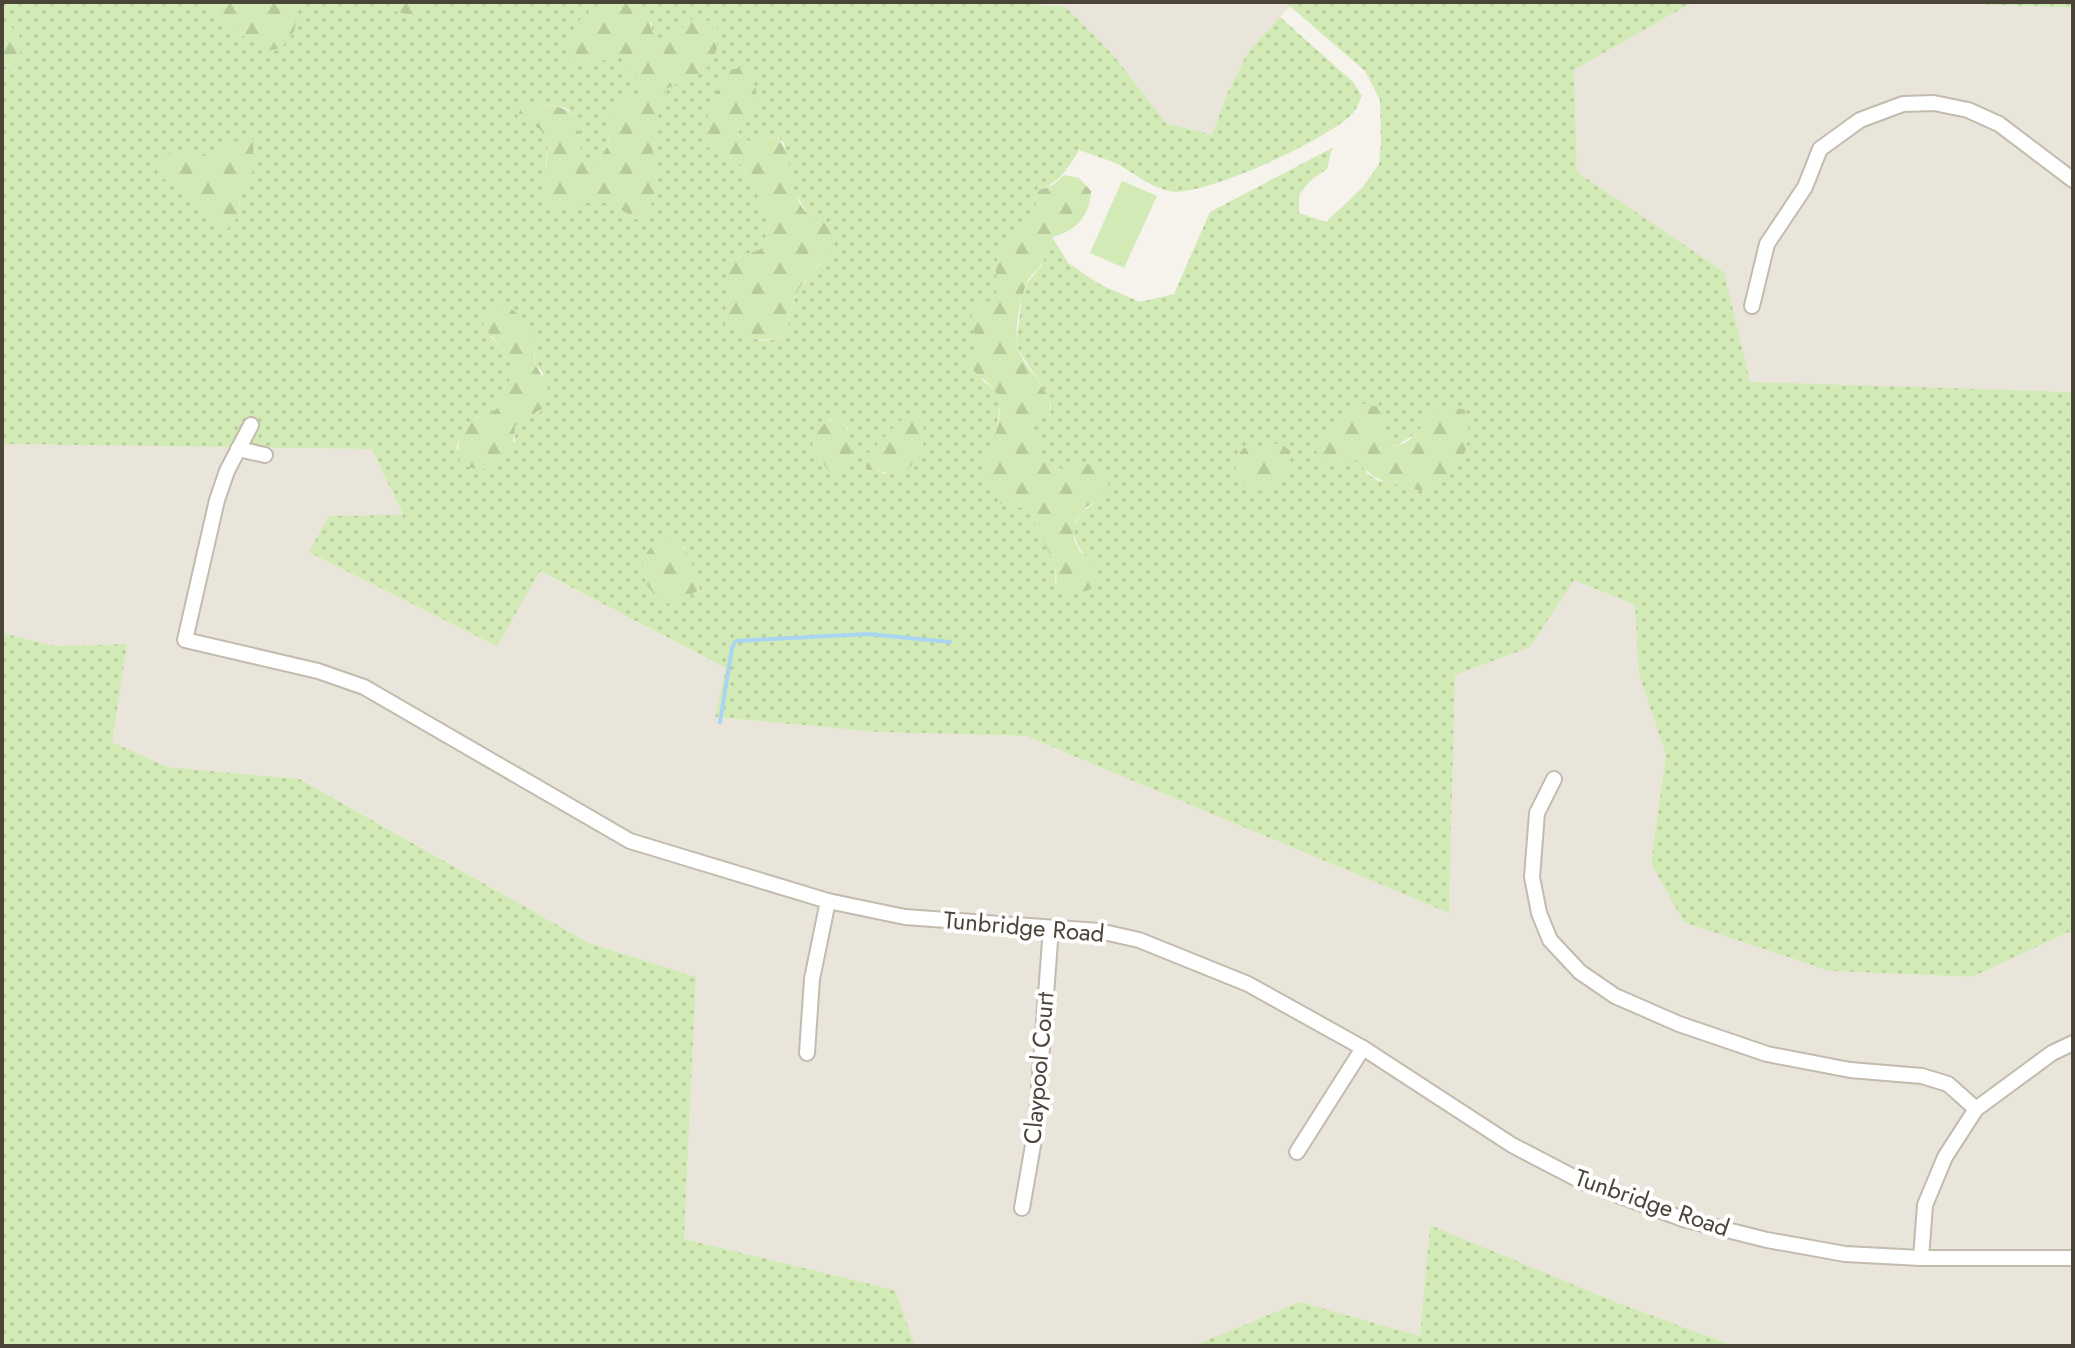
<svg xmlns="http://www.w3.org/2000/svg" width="2075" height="1348" viewBox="0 0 2075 1348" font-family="Jost,sans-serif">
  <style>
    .residential { fill: #eae5da }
    .grass { fill: url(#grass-dots); fill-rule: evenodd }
    .forest { fill: url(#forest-firs) }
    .garden { fill: #d2eab5 }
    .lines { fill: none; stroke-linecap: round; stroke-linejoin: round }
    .stream { stroke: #a9d4f2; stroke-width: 4 }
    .street-casing { stroke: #c2bbae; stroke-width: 18 }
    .street { stroke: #fff; stroke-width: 14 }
    .labels { text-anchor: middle; stroke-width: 8; stroke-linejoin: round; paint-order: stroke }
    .street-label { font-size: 24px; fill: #4b4439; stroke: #fff }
  </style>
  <defs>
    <pattern id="grass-dots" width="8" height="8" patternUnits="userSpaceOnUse" patternTransform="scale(2)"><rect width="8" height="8" fill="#d2eab5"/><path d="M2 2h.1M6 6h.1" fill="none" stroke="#b6ca9c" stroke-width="1.8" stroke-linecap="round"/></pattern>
    <pattern id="forest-firs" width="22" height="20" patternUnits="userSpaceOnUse" patternTransform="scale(2)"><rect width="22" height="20" fill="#d2eab5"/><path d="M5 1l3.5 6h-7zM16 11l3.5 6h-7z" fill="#b6ca9c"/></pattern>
  </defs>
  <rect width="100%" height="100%" fill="#f6f3ec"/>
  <g class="residential">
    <polygon points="1034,2 1285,2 1290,6 1248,52 1228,92 1212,135 1166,123 1114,56 1065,6 1042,6"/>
    <polygon points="1693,2 1929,2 2073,8 2073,392 1750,383 1724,272 1577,172 1574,70"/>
    <polygon points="2,444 372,449 403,516 329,516 497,645 539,571 726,668 716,717 877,732 1026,736 1449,913 1455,675 1530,647 1574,580 1635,605 1640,674 1666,755 1651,863 1830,971 1972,977 2073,930 2073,1346 1734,1346 1613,1301 1430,1225 1420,1336 1300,1302 1193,1346 915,1346 895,1290 684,1239 696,977 589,943 301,779 167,767 111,742 127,644 56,646 2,633"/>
  </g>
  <g class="grass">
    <path d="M2,2H203L250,41L300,7L297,2H388L392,10L417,18L429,2H1034L1042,6H1065L1114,56L1166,123L1212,135L1228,92L1248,52L1280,17L1353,82L1362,96C1359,102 1357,108 1353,113C1331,138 1201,199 1169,191C1151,187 1135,174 1119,165C1107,159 1092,155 1079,150C1067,170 1059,183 1037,191L1036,207L1030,225L1014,231L1008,237L995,265L999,289L992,300L971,320L979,347L981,379L995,390L1000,400L996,434L986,474L1000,504L1030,509L1039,534L1056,565L1055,583L1093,563C1066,542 1069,515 1100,500L1061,469L1041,458L1039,444L1032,435L1034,419L1051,414V405L1043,387L1018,349L1017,338L1022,297L1027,283L1042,265L1052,237L1068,263L1101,285L1140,302L1174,294L1210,212L1332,148L1327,169L1310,181L1299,195V213L1326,222L1362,188L1379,164L1381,143L1380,100L1365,71L1285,2H1693L1574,70L1577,172L1724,272L1750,382L2073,392V930L1972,977L1830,971L1684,922L1651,863L1666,755L1639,674L1635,605L1574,580L1530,647L1455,675L1449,913L1026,736L877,732L715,717L726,668L540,571L497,646L309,552L329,516L403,515L372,449L2,444V67L11,64L10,26H2ZM693,19L718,35L712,62L666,89L659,108L653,155L657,186L649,211L636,219L610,203H580L557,213L545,166L549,143L540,129L548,104L566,108L576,117L582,161L589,170L601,157L609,143L607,126L617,100L641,94L640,80L628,70L620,56L585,64L651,21L653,37L669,39ZM737,135L751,142L764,136L777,137L784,143L793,190L809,216L822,263C797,287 790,301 787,335C754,349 746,334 725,311L732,293L728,261L761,249L772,218L761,202L743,166L705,145ZM230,142L254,168L239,193L240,215L211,221L190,192L210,158ZM490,336L534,343L535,363L543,373L540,412L526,416L515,426V442L456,449L464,427L476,418L488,416L498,407L499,393L515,373L504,352ZM1431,412L1420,491L1391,482L1378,481L1367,473L1358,459L1322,437L1333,434L1343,421L1388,416L1382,439L1395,447L1418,432ZM839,417L849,430L821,460L812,448L829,420ZM885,440L886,474L871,469L867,454ZM1271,443L1260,492L1259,447ZM683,545L700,590L682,597Z"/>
    <polygon points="1929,2 2073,2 2073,8"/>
    <polygon points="2,633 56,646 127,644 112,742 167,767 300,779 589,943 696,977 684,1239 895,1290 915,1346 2,1346"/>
    <polygon points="1430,1225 1613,1301 1734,1346 1193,1346 1300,1302 1420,1336"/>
  </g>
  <g class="forest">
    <polygon points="203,2 297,2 300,6 294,31 281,48 266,51 250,41"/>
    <polygon points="388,2 429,2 417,18 392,10"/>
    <path d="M629,2L645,6L654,37L669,39L693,19H704L717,25C721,70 702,74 666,89L659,109L653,155L657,186L649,211L636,219L610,203H580L557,213L546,206L543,186L549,143L540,129L518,116L522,105C543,103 560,103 576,117L582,160L589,169L601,157L609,143L607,126L617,99L640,94V81L628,70L620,56L585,64L569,61C563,43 575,20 591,10C602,2 616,3 629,2Z"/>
    <path d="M10,26C23,35 23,46 18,60L2,67V26Z"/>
    <path d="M743,67L753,77L758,101L737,135L751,142L764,136L777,137C796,157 786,195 809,215C814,220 826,223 833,226L835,247C806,283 791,284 787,335C763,345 747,337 725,325V311L732,293L726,278L728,261L761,249L772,218L761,202L743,166L705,145C705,115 713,95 730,70Z"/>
    <path d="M253,139L254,168L239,193L240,215L227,229L211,221L190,192L160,177L154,164C174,144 187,151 210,158L230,142Z"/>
    <path d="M1064,175L1079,178L1091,191C1090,216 1076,231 1052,237C1049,246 1046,259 1040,266C1036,272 1032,274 1028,280C1021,295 1013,332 1018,348C1024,370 1051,385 1051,414L1034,420L1032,435L1039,444L1041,458L1061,469C1077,461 1089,463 1104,470L1109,483L1100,500L1086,507L1076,521L1074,540L1080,552L1093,563L1099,576L1095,587C1081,594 1072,594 1057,587L1056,565L1039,534L1030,509L1000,504L986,474L984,458C995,446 1006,405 995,391C985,376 973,377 966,357L978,347L971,320L974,306L992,300L998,289L995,265L1008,237L1014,231L1030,225L1036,207L1037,191L1053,185Z"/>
    <path d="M505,304C520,315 532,325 534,344C535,350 533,358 535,363C540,376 555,389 546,404C540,413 525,417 515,426C515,459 492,479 461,464C456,449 458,425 475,419C487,414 488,417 498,407L499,393L515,373L504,352L483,325L489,312Z"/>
    <path d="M1359,403L1379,407L1388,417L1382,439L1395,447L1408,441L1418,432L1431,412L1444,408L1464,409C1479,450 1456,474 1420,491C1392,481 1376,486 1358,460L1342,467L1325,465L1314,448L1322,437L1333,434L1351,406Z"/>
    <path d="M915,413C935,434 920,459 902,475L866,469L867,454C883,441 896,419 915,413Z"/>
    <path d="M840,417C852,434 854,449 849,469L831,474L812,448C813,431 824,421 840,417Z"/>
    <path d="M1271,443L1283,445L1290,451C1293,469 1285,477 1273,491L1248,490C1233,475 1230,459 1248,444L1259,447Z"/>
    <path d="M663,538C688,538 694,570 700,590L668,604C640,590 631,555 663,538Z"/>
  </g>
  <polygon class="garden" points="1122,181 1157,196 1124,268 1090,253"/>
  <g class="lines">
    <polyline class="stream" points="720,722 732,648 736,641 868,634 950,642"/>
    <defs>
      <g id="street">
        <polyline points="1752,306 1767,244 1805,187 1820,149 1860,120 1903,104 1934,103 1968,110 1999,124 2073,180"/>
        <polyline points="251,425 227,471 217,500 185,640 318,671 364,687 630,841 828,901 905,917 1099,931 1139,940 1248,984 1363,1048 1512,1145 1583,1182 1683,1219 1767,1240 1845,1254 1921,1258 2073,1258"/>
        <polyline points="238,449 265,455"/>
        <polyline points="1554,779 1537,813 1532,877 1539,913 1550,940 1580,972 1615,996 1679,1024 1767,1054 1850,1070 1922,1076 1948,1084 1976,1109"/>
        <polyline points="807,1053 812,979 828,901"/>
        <polyline points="1297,1152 1363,1048"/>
        <polyline points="1022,1208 1036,1128 1051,928"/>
        <polyline points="1921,1258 1925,1205 1945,1157 1976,1109 2052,1053 2073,1043"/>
      </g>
    </defs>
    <use href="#street" class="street-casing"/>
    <use href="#street" class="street"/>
  </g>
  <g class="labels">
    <g class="street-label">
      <text transform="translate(1024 927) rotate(5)" y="8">Tunbridge Road</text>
      <text transform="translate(1039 1068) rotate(-85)" y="8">Claypool Court</text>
      <text transform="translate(1652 1203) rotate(19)" y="8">Tunbridge Road</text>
    </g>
  </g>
  <rect width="2075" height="1348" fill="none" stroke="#4b4439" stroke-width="8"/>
</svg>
